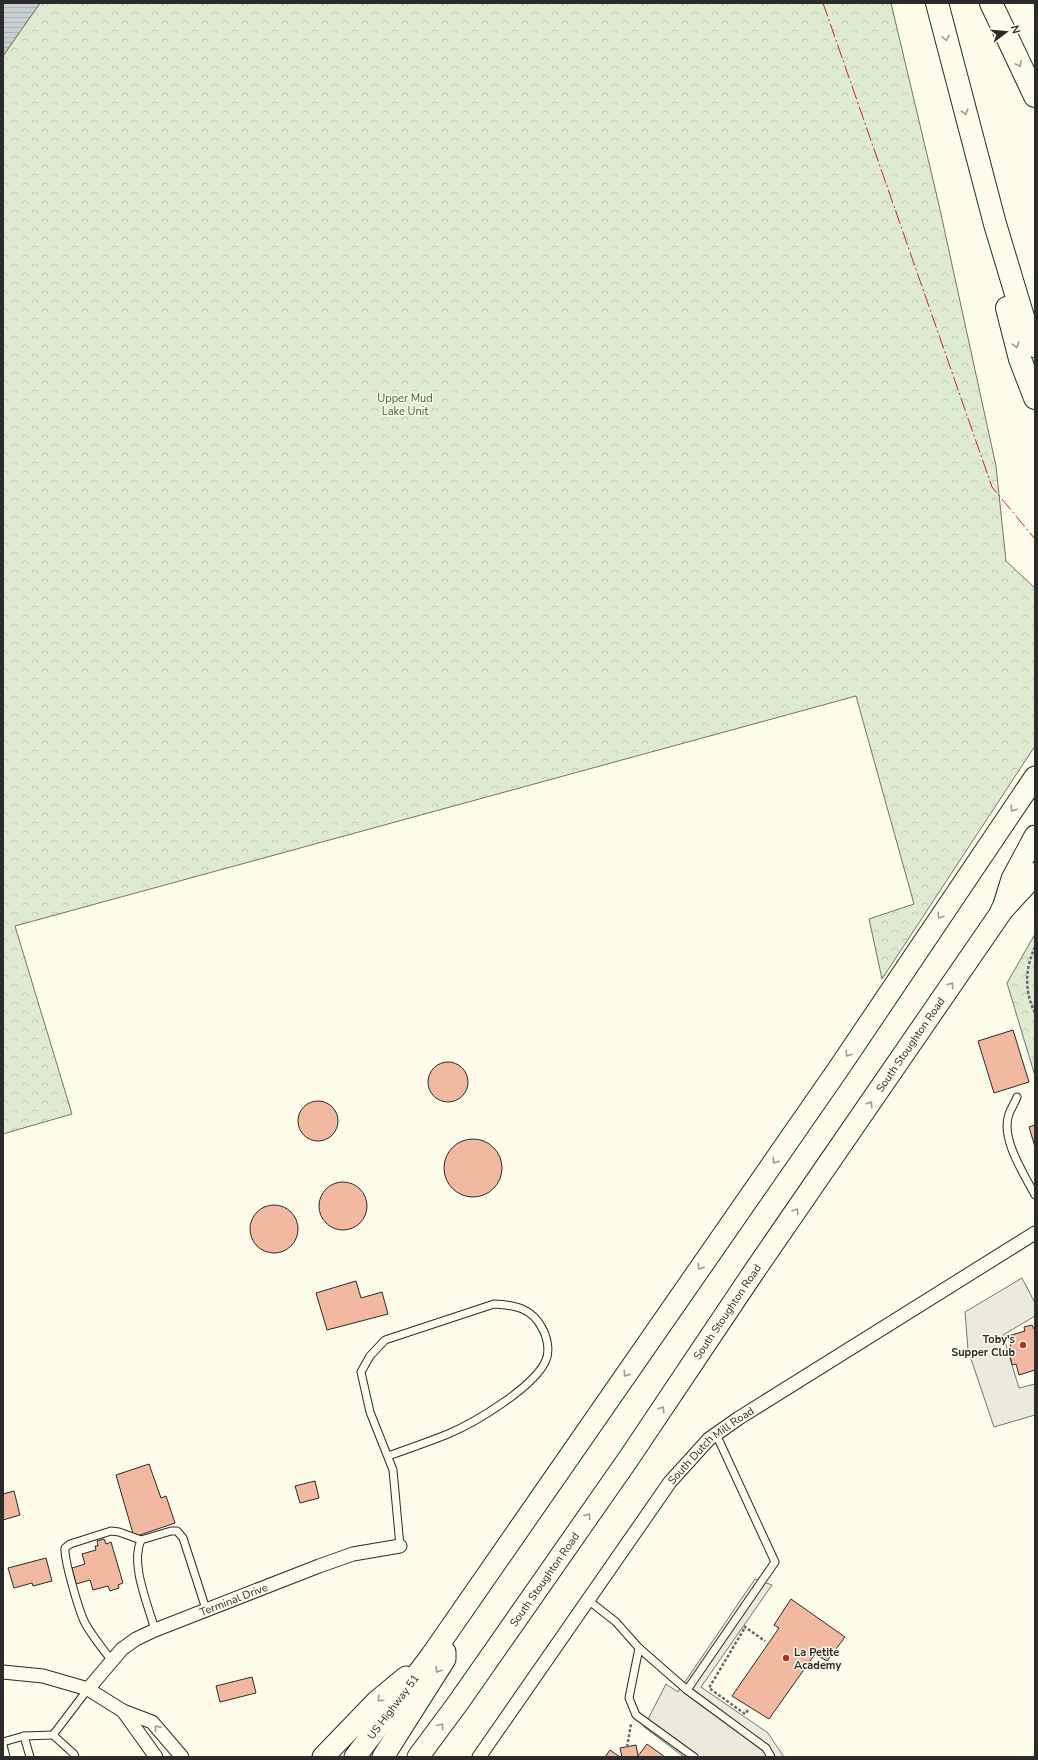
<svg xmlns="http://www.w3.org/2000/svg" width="1038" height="1760" viewBox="0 0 1038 1760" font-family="'Nunito Sans',sans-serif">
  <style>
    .park { fill: url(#park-crowns); stroke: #74746e }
    .parking { fill: #eceadb; stroke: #74746e }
    .water { fill: url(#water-rules); stroke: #74746e }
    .building { fill: #f2b8a0; stroke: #2b2b2b }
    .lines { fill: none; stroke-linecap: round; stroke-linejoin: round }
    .lane-casing { stroke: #2b2b2b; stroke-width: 9 }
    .street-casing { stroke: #2b2b2b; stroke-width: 15 }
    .primary-casing { stroke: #2b2b2b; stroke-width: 23 }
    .highway-casing { stroke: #2b2b2b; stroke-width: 24 }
    .path { stroke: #6a6964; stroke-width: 2.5; stroke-dasharray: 3 2; stroke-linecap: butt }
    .lane { stroke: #fdfbea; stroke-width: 7 }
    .street { stroke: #fdfbea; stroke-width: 13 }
    .primary { stroke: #fdfbea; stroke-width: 21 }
    .highway { stroke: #fdfbea; stroke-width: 22 }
    .power { stroke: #c62828; stroke-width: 1; stroke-dasharray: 14 3 2 3; stroke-linecap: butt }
    .oneway { stroke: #9e9d94 }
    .poi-dot { fill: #c62828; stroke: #fdfbea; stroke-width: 1.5 }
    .labels { text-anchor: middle; stroke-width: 3; stroke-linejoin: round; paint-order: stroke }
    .park-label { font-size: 11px; fill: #34623c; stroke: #fdfbea }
    .street-label { font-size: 11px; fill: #2b2b2b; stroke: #fdfbea }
    .poi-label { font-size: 11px; font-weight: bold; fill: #2b2b2b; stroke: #fdfbea; text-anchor: end }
  </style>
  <defs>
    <pattern id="park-crowns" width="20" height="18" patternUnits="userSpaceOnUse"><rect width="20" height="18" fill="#deebd1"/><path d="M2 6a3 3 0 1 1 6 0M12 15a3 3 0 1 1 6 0" fill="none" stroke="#bfcab4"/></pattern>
    <pattern id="water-rules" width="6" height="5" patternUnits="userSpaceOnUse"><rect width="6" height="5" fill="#c7d0d0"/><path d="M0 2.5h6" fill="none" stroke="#abb3b3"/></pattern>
  </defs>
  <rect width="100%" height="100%" fill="#fdfbea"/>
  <g class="park">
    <polygon points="40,3 891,3 939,205 996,466 1006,561 1035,588 1035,746 882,979 869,919 914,904 856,696 15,926 72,1114 3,1134 3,56"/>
    <polygon points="1035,934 1035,1076 1007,983"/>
  </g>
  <g class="parking">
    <polygon points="1022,1278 1035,1303 1035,1316 1003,1335 1019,1388 1035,1384 1035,1415 994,1427 968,1350 965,1312"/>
    <polygon points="755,1579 772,1585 701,1687 768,1733 784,1757 684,1757 644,1727 666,1684 678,1692"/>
  </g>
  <polygon class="water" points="3,3 40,3 3,56"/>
  <g class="building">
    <polygon points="1013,1030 1029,1082 994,1093 978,1041"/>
    <circle cx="448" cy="1082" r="20"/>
    <circle cx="318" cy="1121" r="20"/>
    <polygon points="1035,1125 1035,1147 1029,1127"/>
    <circle cx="473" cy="1168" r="29"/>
    <circle cx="343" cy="1206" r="24"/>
    <circle cx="274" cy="1229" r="24"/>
    <polygon points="356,1281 361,1298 382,1292 388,1314 327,1330 316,1293"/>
    <polygon points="1032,1325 1034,1329 1035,1329 1035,1370 1019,1375 1016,1364 1012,1365 1010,1355 1013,1354 1008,1336 1025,1331 1024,1327"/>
    <polygon points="149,1464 161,1498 166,1496 175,1523 134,1537 116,1475"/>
    <polygon points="315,1481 319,1498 300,1503 295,1486"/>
    <polygon points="14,1491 20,1515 3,1520 3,1494"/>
    <polygon points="104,1539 106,1544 111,1542 123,1583 118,1585 119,1588 110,1591 108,1586 93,1590 90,1580 76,1584 72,1568 85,1564 82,1554 96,1550 95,1546 98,1546 97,1541"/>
    <polygon points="46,1558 52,1581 33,1586 32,1583 14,1588 8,1568"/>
    <polygon points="791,1599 845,1637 827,1661 815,1654 769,1719 732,1696 779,1628 774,1625"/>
    <polygon points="252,1677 256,1693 220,1702 216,1686"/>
    <polygon points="647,1744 665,1757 622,1757 620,1748 636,1745 638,1756"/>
    <polygon points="610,1750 620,1757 605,1757"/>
  </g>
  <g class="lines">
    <defs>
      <g id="lane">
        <path d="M1017,1097C1015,1103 1011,1108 1009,1114C1000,1138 1024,1174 1035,1195"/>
        <path d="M388,1456C408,1449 428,1442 448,1434C474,1423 535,1387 546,1360C550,1351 547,1336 542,1328C532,1308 515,1305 494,1304L385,1340L370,1356L361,1372L370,1412L393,1470L400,1546"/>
        <polyline points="588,1600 616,1622 639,1648 687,1690 766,1748 771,1757"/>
        <path d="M155,1630C148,1604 130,1565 141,1540L171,1531H177L183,1538L206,1609"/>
        <polyline points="639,1648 629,1698 636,1715 694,1757"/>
        <path d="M112,1661C103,1649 92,1636 85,1623C79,1611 64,1560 65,1548L70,1544L111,1531L119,1532L141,1540"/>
        <polyline points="687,1690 775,1562 716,1434"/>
        <polyline points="24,1736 53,1735"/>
        <polyline points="3,1742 24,1736 30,1757"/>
        <polyline points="3,1745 6,1757"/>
        <polyline points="75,1757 74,1754 53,1735 88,1689"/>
      </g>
      <g id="street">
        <polyline points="3,1672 43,1676 88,1689 123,1711 152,1722 182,1757"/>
        <path id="s1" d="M88,1689L122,1649L136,1639L155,1630L319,1566L353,1554L400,1546"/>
        <polyline points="123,1711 156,1757"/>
        <path id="s2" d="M479,1757L670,1482L709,1439L739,1418L1035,1233"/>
      </g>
      <g id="primary">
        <polyline points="1003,908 1012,879 1035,836"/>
        <polyline points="323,1757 377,1701 406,1677"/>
        <path id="s3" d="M355,1757L431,1656L839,1068L1035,777"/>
        <polyline points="383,1757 445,1659 445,1652"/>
        <path id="s4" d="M418,1757L458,1703L629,1458L753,1273L1013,895"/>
      </g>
      <g id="highway">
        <polyline points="937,3 995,224 1023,317 1035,346"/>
        <polyline points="991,3 1035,96"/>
        <polyline points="1007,308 1020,359 1035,398"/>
        <polyline points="1002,910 1035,874"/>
      </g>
    </defs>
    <use href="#lane" class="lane-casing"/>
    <use href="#street" class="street-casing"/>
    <use href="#primary" class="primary-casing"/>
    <use href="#highway" class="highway-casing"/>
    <g class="path">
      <path d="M1035,947C1025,969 1024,990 1035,1013"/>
      <polyline points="746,1626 745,1627 765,1641"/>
      <polyline points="744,1629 709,1688 745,1714 748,1710"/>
      <polyline points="627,1747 631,1724"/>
    </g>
    <use href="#lane" class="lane"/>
    <use href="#street" class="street"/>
    <use href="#primary" class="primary"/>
    <use href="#highway" class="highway"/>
    <polyline class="power" points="823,3 992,487 1035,539"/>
  </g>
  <defs><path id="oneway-chevron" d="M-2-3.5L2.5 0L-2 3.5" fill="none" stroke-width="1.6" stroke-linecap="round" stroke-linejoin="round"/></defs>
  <g class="oneway">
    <use href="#oneway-chevron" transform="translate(946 38) rotate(76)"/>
    <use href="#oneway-chevron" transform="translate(1019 64) rotate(64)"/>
    <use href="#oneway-chevron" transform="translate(965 112) rotate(75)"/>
    <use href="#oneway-chevron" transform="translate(1016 345) rotate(74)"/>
    <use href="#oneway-chevron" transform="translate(1013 809) rotate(125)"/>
    <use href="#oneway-chevron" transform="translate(940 916) rotate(123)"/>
    <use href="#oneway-chevron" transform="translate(951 985) rotate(-56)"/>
    <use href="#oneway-chevron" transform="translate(848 1054) rotate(124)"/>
    <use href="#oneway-chevron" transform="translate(870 1104) rotate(-56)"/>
    <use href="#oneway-chevron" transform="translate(775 1161) rotate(125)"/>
    <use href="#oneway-chevron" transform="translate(796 1211) rotate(-56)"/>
    <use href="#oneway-chevron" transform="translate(700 1267) rotate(125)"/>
    <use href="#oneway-chevron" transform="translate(626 1374) rotate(125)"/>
    <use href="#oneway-chevron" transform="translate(662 1409) rotate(-56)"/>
    <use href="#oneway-chevron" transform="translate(588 1516) rotate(-55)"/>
    <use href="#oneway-chevron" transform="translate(438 1670) rotate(122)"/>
    <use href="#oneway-chevron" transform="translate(380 1699) rotate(138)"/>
    <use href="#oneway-chevron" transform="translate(441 1726) rotate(-53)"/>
    <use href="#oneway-chevron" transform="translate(157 1728) rotate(-131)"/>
  </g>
  <g class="poi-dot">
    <circle cx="1023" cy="1345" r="4"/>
    <circle cx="786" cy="1658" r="4"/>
  </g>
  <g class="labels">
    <g class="park-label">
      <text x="405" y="402">Upper Mud<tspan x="405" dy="13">Lake Unit</tspan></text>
    </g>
    <g class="street-label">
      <text dy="4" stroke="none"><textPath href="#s4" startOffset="866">South Stoughton Road</textPath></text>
      <text dy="4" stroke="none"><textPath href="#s4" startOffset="542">South Stoughton Road</textPath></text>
      <text dy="4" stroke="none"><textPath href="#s2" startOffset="390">South Dutch Mill Road</textPath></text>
      <text dy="4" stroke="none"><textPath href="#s4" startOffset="218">South Stoughton Road</textPath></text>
      <text dy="4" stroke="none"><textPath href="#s1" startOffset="175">Terminal Drive</textPath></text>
      <text dy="4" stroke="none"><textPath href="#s3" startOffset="63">US Highway 51</textPath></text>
    </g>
    <g class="poi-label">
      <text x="1015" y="1343">Toby's<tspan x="1015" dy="13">Supper Club</tspan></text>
      <text x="794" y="1656" text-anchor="start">La Petite<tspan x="794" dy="13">Academy</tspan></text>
    </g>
  </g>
  <rect width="1038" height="1760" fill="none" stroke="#2b2b2b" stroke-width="8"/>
  <g transform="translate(1006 32) rotate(74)" stroke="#fdfbea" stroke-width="3" paint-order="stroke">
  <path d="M0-3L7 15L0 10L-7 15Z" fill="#2b2b2b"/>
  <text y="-6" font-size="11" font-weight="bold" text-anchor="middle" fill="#2b2b2b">N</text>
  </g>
</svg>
